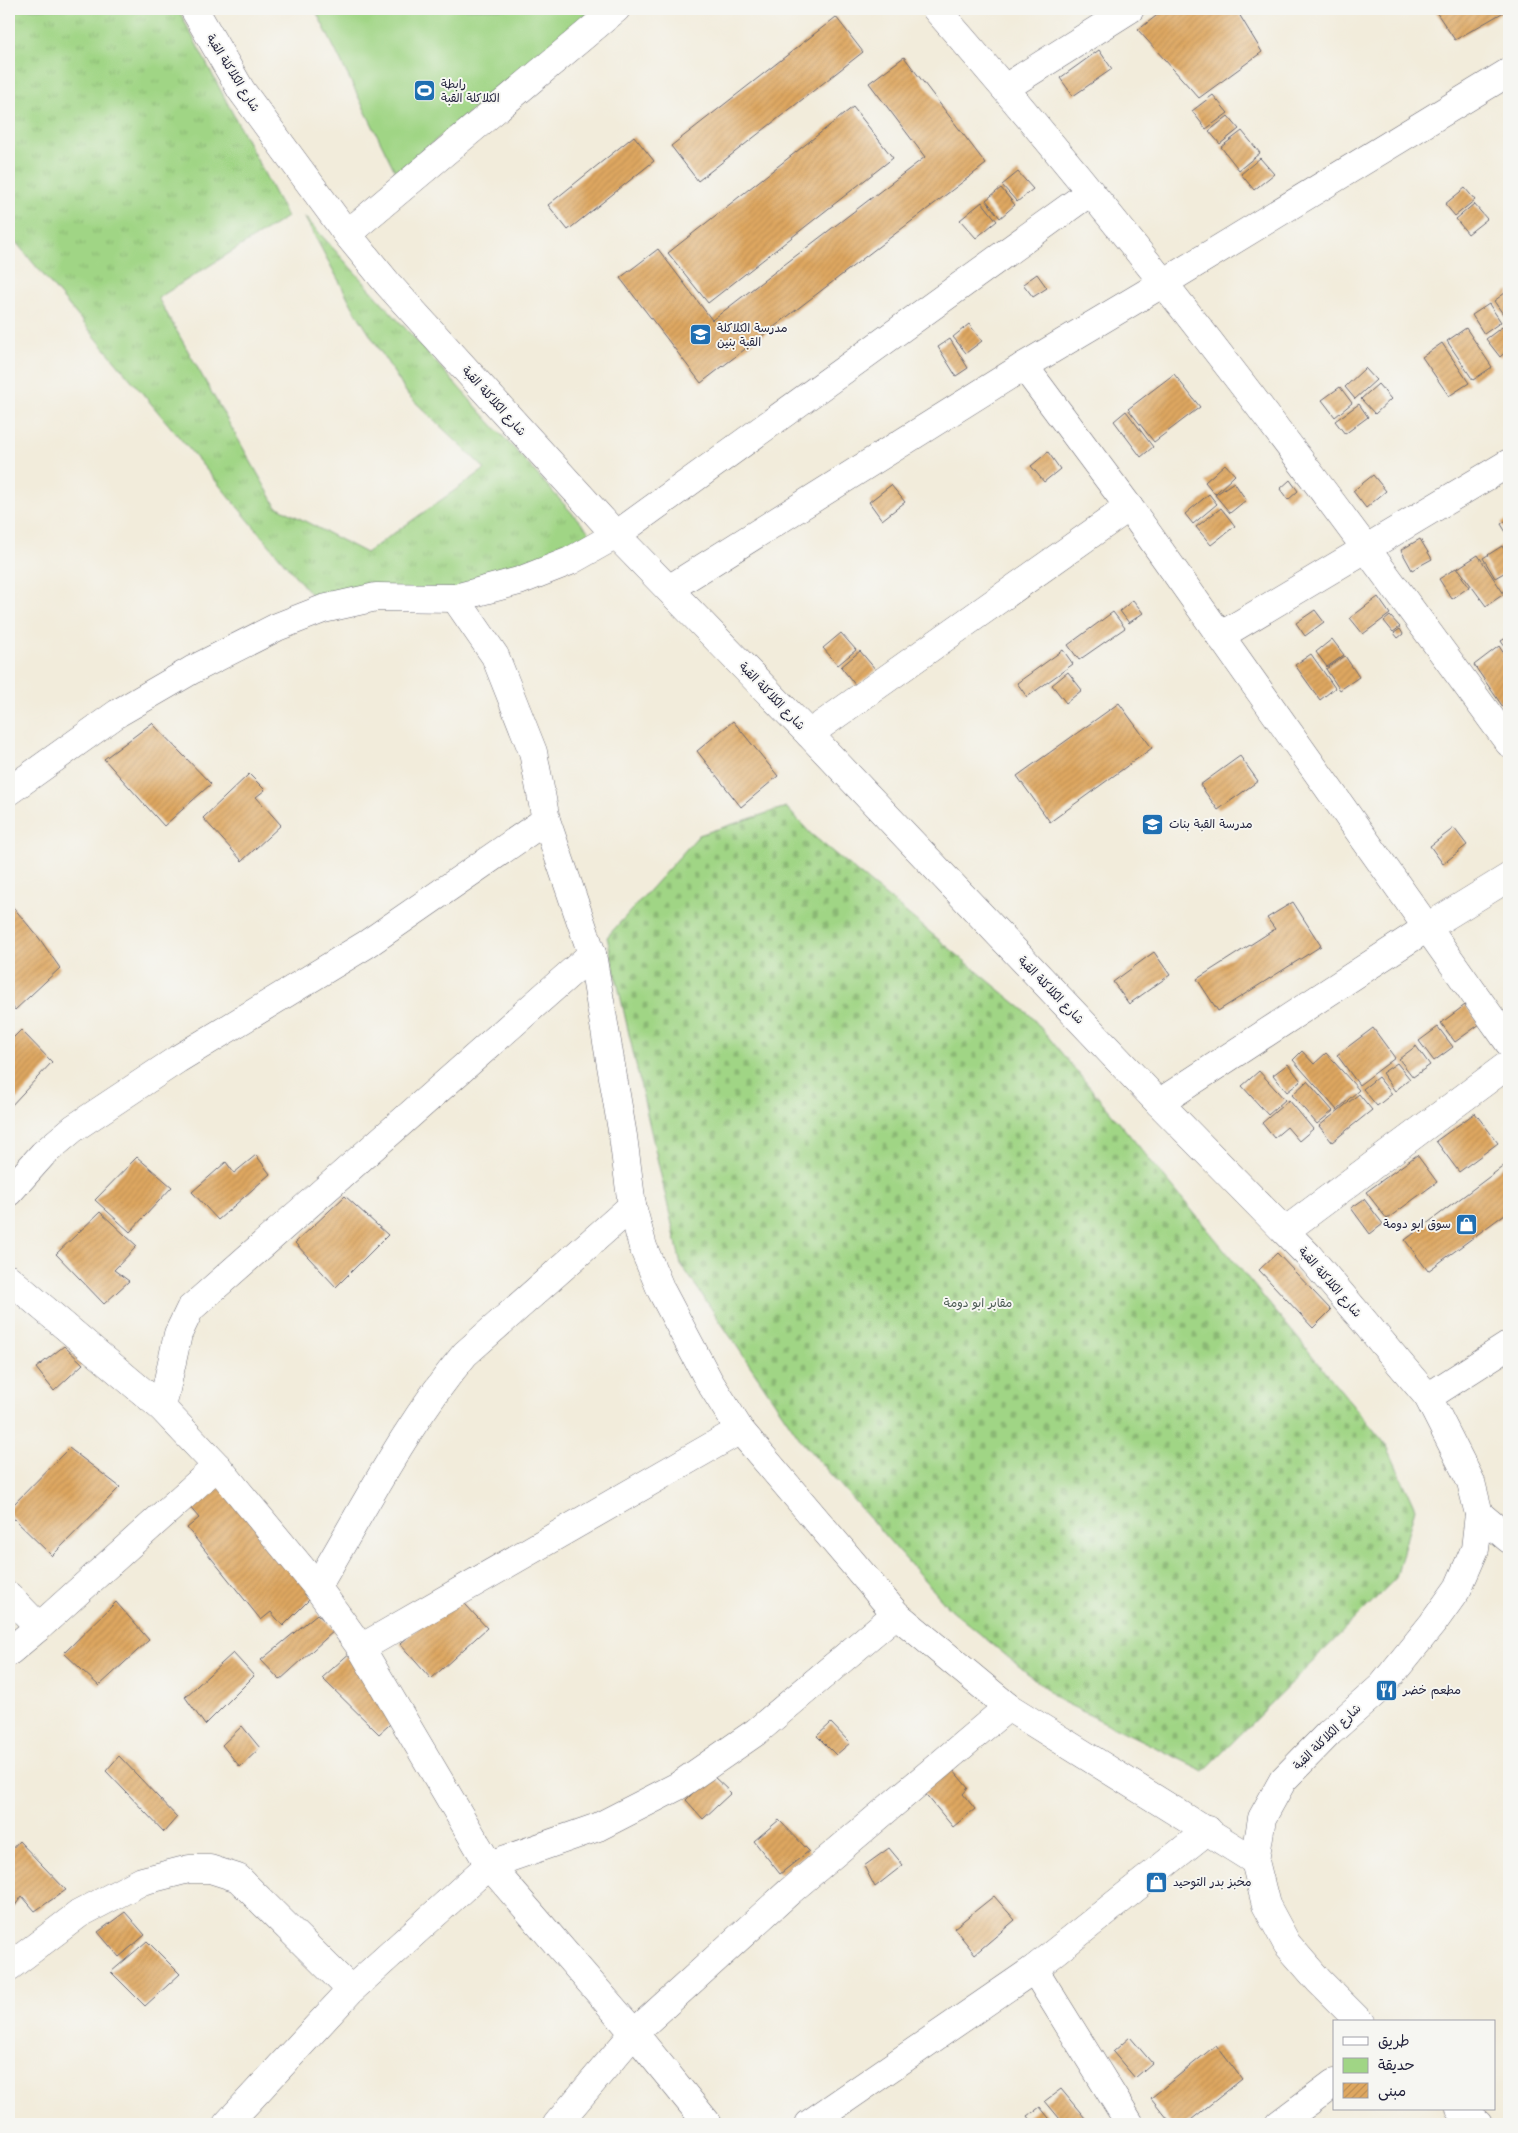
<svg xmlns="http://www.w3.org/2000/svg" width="1518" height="2133" viewBox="0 0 1518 2133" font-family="'Playpen Sans','Playpen Sans Arabic',sans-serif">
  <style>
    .grass { fill: url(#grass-tufts); stroke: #617c60 }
    .cemetery { fill: url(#cemetery-stones); stroke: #617c60 }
    .park { fill: #a0d585; stroke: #617c60 }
    .building { fill: url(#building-hatch) }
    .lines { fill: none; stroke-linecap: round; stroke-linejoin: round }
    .minor-casing { stroke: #6b6973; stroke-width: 29 }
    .minor { stroke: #fff; stroke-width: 28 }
    .labels { text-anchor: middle; stroke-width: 4; stroke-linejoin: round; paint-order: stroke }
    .street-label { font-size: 12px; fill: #22223b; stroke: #f6f6f2 }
    .poi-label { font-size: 12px; fill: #22223b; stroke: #f6f6f2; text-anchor: start }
    .park-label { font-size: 12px; fill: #485851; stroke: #f6f6f2 }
  </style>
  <defs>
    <pattern id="grass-tufts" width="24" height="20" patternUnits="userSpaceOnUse" patternTransform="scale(1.25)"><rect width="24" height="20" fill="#a0d585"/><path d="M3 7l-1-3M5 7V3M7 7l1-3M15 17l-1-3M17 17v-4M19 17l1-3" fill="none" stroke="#8ab774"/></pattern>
    <pattern id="cemetery-stones" width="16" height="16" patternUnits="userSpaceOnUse" patternTransform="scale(1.25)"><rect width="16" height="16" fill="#a0d585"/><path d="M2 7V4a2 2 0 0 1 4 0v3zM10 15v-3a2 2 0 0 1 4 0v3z" fill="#8ab774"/></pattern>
    <pattern id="building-hatch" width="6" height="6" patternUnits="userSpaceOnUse" patternTransform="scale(1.25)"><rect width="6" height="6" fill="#dea760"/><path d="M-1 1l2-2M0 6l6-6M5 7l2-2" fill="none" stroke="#be8f54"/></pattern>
  </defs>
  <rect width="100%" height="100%" fill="#f6f6f2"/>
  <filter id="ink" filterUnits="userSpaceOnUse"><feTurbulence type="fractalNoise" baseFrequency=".02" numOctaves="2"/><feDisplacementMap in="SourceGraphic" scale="10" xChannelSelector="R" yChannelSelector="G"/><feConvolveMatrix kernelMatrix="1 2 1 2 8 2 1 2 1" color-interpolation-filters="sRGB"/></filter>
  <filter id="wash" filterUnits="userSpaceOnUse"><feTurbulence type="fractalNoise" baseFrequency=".0096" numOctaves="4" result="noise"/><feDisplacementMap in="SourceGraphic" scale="20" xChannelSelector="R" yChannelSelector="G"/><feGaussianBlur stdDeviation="1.12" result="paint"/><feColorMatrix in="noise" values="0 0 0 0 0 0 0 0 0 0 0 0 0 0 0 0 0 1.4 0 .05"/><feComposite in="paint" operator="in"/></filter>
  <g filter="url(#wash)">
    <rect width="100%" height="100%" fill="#f2ecdb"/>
    <polygon class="grass" points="9,9 178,9 287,217 158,298 276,506 366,553 485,469 408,395 355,311 304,216 600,544 455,598 323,609 9,234"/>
    <polygon class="cemetery" points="786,807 811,834 1030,1015 1387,1446 1415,1508 1396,1578 1204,1771 1061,1701 950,1609 802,1442 681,1264 607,937 699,835"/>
    <polygon class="park" points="315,9 594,9 396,173"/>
    <g id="blocks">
      <g class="building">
        <polygon points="1165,9 1236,9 1262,52 1199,98 1138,30"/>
        <polygon points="1434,9 1509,9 1455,40"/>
        <polygon points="836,17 863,52 698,181 671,146"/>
        <polygon points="1099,50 1112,69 1073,96 1060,78"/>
        <polygon points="904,57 986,164 701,383 620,278 658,249 712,320 925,157 869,83"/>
        <polygon points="1213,95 1228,113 1206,129 1192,111"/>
        <polygon points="853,107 893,158 708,303 668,253"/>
        <polygon points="1228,116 1239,129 1220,144 1209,131"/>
        <polygon points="1242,131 1260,153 1239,170 1221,147"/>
        <polygon points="634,136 654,161 568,230 548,205"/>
        <polygon points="1260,158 1274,174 1254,190 1241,174"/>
        <polygon points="1018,172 1033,189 1017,202 1002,185"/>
        <polygon points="1001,188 1015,205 1000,218 986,200"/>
        <polygon points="1465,188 1475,200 1455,216 1445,204"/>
        <polygon points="982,202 997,221 976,238 960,220"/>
        <polygon points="1474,204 1487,219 1468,234 1456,219"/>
        <polygon points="1037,274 1047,288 1033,297 1023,284"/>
        <polygon points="1509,290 1509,318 1507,320 1494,301"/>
        <polygon points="1489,304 1501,322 1484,334 1472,315"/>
        <polygon points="969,324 982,341 966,353 953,337"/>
        <polygon points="1502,327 1509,336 1509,349 1500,357 1486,339"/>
        <polygon points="1466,328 1492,367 1473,380 1447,341"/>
        <polygon points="950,339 968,368 956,376 938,347"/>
        <polygon points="1442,343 1469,383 1449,396 1422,357"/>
        <polygon points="1365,368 1376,380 1355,399 1345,387"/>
        <polygon points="1174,374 1200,407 1154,442 1128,409"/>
        <polygon points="1378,384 1391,399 1375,414 1361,399"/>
        <polygon points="1340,387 1352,403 1335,417 1322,400"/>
        <polygon points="1359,404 1368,417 1345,434 1335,421"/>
        <polygon points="1126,411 1153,447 1141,457 1114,421"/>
        <polygon points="1048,452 1060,469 1044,482 1031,466"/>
        <polygon points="1225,464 1235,475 1215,494 1205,482"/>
        <polygon points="1373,475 1386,491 1366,508 1353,491"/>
        <polygon points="1290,480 1298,491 1288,500 1280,489"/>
        <polygon points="1234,482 1246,500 1230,513 1215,495"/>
        <polygon points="891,485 905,502 882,520 869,502"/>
        <polygon points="1209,494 1217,504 1193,524 1185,514"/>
        <polygon points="1221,508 1235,526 1211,545 1196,527"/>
        <polygon points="1509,518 1509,537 1501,524"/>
        <polygon points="1420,539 1432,559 1412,570 1401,550"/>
        <polygon points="1502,546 1509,558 1509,570 1495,578 1483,558"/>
        <polygon points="1478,555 1504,594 1486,606 1458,568"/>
        <polygon points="1456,568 1469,587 1452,599 1439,579"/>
        <polygon points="1378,597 1390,614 1363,634 1350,618"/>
        <polygon points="1133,600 1143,613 1129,623 1120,611"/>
        <polygon points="1315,610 1324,622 1305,636 1296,623"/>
        <polygon points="1113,612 1125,628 1079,660 1068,645"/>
        <polygon points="1390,616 1400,627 1393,632 1384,621"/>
        <polygon points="1400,629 1403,634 1398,638 1394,633"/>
        <polygon points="841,633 856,650 838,665 823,648"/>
        <polygon points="1509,636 1509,653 1501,641"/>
        <polygon points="1332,639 1344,655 1327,667 1316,652"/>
        <polygon points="1499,646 1506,657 1502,659 1509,669 1509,702 1503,707 1474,665"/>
        <polygon points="1063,650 1073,664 1027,697 1017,683"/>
        <polygon points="860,651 876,670 856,686 841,667"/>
        <polygon points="1311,654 1335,688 1320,700 1295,665"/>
        <polygon points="1345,656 1359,677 1340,690 1326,669"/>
        <polygon points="1068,672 1082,690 1066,703 1052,685"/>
        <polygon points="1119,703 1152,748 1050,822 1017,776"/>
        <polygon points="733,721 778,776 741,807 697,751"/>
        <polygon points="152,723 211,784 164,826 104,759"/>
        <polygon points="1240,756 1258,781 1218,810 1200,785"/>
        <polygon points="249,774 265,790 256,797 281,825 242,861 203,818"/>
        <polygon points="1454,828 1467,845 1443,864 1430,846"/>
        <polygon points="1293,902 1321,946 1218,1011 1197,979 1275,929 1267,918"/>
        <polygon points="9,907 13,907 39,938 60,968 15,1010 9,1002"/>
        <polygon points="1154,952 1170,975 1129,1004 1113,982"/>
        <polygon points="1465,1005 1480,1024 1455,1042 1441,1023"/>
        <polygon points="1438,1027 1453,1047 1434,1061 1419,1041"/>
        <polygon points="1373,1028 1395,1058 1359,1085 1337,1055"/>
        <polygon points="21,1030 52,1062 9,1108 9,1042"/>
        <polygon points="1416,1046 1430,1065 1413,1077 1399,1059"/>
        <polygon points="1302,1051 1314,1064 1326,1053 1359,1090 1337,1110 1293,1060"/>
        <polygon points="1397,1063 1410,1079 1395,1091 1382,1073"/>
        <polygon points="1288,1064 1301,1081 1287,1092 1273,1075"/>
        <polygon points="1259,1071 1285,1100 1268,1115 1242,1086"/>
        <polygon points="1378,1077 1392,1094 1377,1106 1363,1089"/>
        <polygon points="1307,1081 1333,1111 1317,1124 1292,1095"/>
        <polygon points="1359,1094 1372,1110 1332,1142 1319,1126"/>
        <polygon points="1289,1100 1313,1129 1299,1141 1287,1127 1274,1138 1262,1123"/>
        <polygon points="1475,1113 1498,1143 1459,1172 1436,1141"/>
        <polygon points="256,1155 270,1174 218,1220 192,1192 226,1162 234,1173"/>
        <polygon points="1417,1155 1437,1182 1387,1219 1366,1192"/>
        <polygon points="137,1157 172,1187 130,1232 95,1200"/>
        <polygon points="1509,1162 1509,1211 1428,1271 1405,1240"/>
        <polygon points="345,1196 388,1235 336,1287 295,1243"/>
        <polygon points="1364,1199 1383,1224 1370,1234 1351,1208"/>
        <polygon points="100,1212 137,1246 114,1270 129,1281 104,1304 56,1254"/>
        <polygon points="1277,1253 1331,1310 1313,1328 1259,1270"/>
        <polygon points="64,1346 83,1364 54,1391 36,1368"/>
        <polygon points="69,1448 120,1487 52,1556 9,1514 9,1509"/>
        <polygon points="216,1479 315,1594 283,1626 271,1612 261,1620 187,1528 199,1518 188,1505"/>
        <polygon points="456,1594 487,1628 431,1679 400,1644"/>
        <polygon points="116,1602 149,1640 99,1686 64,1653"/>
        <polygon points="317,1614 335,1630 280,1680 261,1660"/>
        <polygon points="353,1650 406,1710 379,1734 322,1678"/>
        <polygon points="233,1653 254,1676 205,1725 185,1697"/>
        <polygon points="831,1723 850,1743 836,1755 817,1736"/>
        <polygon points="242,1726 260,1748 240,1767 222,1745"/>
        <polygon points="119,1756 177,1817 164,1832 106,1771"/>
        <polygon points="949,1765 968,1788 963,1794 975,1809 953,1827 923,1791"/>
        <polygon points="711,1774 731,1793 703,1819 686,1800"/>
        <polygon points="779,1820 809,1851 780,1874 754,1841"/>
        <polygon points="19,1841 66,1890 35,1911 22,1896 11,1911 9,1909 9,1852"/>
        <polygon points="889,1848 903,1865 875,1887 864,1866"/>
        <polygon points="994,1896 1015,1920 975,1954 954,1928"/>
        <polygon points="125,1912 145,1935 119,1957 98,1932"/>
        <polygon points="147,1941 180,1974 145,2006 111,1972"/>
        <polygon points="1130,2037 1152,2063 1135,2078 1113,2052"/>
        <polygon points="1216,2045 1242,2079 1186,2124 1172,2124 1151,2098"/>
        <polygon points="1061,2089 1085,2118 1077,2124 1064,2124 1045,2101"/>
        <polygon points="1040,2107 1053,2123 1051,2124 1034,2124 1028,2116"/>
      </g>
    </g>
  </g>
  <g filter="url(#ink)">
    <use href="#blocks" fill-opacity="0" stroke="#6b6973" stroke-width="1"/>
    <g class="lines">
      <defs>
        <g id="minor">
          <polyline points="194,9 241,90 347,234 388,284 616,535 809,734 1159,1103 1308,1255 1428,1397 1471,1482 1479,1514 1475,1549 1458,1588 1433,1623 1382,1686 1329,1733 1283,1780 1262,1818 1255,1861 1266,1905 1287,1944 1319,1981 1360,2022"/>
          <path d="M936,9C1141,242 1326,492 1509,743"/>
          <polyline points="1005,88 1130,9"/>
          <polyline points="347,234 616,9"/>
          <polyline points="1024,366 1129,507 1509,1043"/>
          <polyline points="669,589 1024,366 1165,282 1509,72"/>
          <polyline points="455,598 495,656 533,752 546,820 592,954 623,1136 632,1206 643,1247 661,1290 709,1381 740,1430 896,1614 1008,1707 1255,1861"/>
          <polyline points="1220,636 1509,463"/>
          <polyline points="809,734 1129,507"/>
          <polyline points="9,791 118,713 192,670 277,627 323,609 376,597 455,598 519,581 570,561 616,535 1090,192"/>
          <polyline points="1159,1103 1428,927 1509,877"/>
          <polyline points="9,1192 43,1154 74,1128 178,1059 367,944 546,820"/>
          <polyline points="1285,1231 1509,1064"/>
          <polyline points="9,1279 162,1408 217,1466 317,1587 361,1648 489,1865 634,2033 708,2124"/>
          <polyline points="1428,1397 1509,1345"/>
          <polyline points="162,1408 178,1334 190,1309 592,954"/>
          <polyline points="1479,1514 1509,1539"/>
          <path d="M317,1587C364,1508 406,1424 465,1354L632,1206"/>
          <polyline points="9,1596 39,1627"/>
          <polyline points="361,1648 740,1430"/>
          <polyline points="9,1652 39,1627 217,1466"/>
          <polyline points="9,1967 79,1914 142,1881 189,1869 210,1869 238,1878 351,1990"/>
          <polyline points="1034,1969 1130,2124"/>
          <polyline points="1460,2109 1478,2124"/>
          <polyline points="227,2124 351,1990 489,1865 598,1827 678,1786 756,1732 896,1614"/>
          <polyline points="557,2124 634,2033 789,1892 1008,1707"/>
          <polyline points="809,2124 1034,1969 1208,1830"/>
          <polyline points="1279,2124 1334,2083"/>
        </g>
      </defs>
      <use href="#minor" class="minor-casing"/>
      <use href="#minor" class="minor"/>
    </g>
  </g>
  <defs>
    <symbol id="stadium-square" viewBox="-11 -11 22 22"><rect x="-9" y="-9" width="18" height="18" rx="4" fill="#1f6fb2" stroke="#f6f6f2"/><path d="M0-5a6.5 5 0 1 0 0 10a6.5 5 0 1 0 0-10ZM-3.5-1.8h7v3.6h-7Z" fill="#fff"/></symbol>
    <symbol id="school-square" viewBox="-11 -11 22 22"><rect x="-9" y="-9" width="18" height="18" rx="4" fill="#1f6fb2" stroke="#f6f6f2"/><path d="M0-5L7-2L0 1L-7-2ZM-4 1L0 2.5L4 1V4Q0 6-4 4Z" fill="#fff"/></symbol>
    <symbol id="shop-square" viewBox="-11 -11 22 22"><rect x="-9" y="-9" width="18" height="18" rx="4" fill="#1f6fb2" stroke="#f6f6f2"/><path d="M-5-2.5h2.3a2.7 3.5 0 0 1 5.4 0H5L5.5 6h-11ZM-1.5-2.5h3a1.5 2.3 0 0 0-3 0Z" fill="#fff"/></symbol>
    <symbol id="restaurant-square" viewBox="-11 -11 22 22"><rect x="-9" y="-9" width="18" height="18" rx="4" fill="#1f6fb2" stroke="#f6f6f2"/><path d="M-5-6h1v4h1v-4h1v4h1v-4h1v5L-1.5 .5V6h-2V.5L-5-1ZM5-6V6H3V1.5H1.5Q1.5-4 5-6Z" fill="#fff"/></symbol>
  </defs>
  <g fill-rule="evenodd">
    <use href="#stadium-square" x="412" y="78" width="25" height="25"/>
    <use href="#school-square" x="688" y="322" width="25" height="25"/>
    <use href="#school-square" x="1140" y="812" width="25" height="25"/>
    <use href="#shop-square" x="1454" y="1212" width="25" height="25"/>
    <use href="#restaurant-square" x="1374" y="1678" width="25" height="25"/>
    <use href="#shop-square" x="1144" y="1870" width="25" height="25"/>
  </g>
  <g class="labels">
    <g class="street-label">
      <text transform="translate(233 73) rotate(58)" y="4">شارع الكلاكلة القبة</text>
      <text transform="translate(494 401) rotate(48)" y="4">شارع الكلاكلة القبة</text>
      <text transform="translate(772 696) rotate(46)" y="4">شارع الكلاكلة القبة</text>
      <text transform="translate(1051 990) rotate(46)" y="4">شارع الكلاكلة القبة</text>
      <text transform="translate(1330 1282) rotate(49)" y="4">شارع الكلاكلة القبة</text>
      <text transform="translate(1327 1737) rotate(-44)" y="4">شارع الكلاكلة القبة</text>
    </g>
    <g class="poi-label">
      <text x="441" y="88">رابطة<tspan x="441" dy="14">الكلاكلة القبة</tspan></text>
      <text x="717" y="332">مدرسة الكلاكلة<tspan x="717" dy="14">القبة بنين</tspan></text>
      <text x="1169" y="828">مدرسة القبة بنات</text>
      <text x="1451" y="1228" text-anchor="end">سوق ابو دومة</text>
      <text x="1403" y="1694">مطعم خضر</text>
      <text x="1173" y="1886">مخبز بدر التوحيد</text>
    </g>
    <g class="park-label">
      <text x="978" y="1307">مقابر ابو دومة</text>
    </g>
  </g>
  <rect width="1518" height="2133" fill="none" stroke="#f6f6f2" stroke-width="30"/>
  <rect x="1333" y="2020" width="162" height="90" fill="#f6f6f2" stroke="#a1a1a9"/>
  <rect x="1343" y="2037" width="25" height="8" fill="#ffffff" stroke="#a1a1a9"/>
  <text x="1378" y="2046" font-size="15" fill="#22223b">طريق</text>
  <rect x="1343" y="2058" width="25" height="15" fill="#a0d585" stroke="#a1a1a9"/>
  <text x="1378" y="2070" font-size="15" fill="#22223b">حديقة</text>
  <rect x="1343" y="2083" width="25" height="15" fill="url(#building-hatch)" stroke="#a1a1a9"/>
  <text x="1378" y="2096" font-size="15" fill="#22223b">مبنى</text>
</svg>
